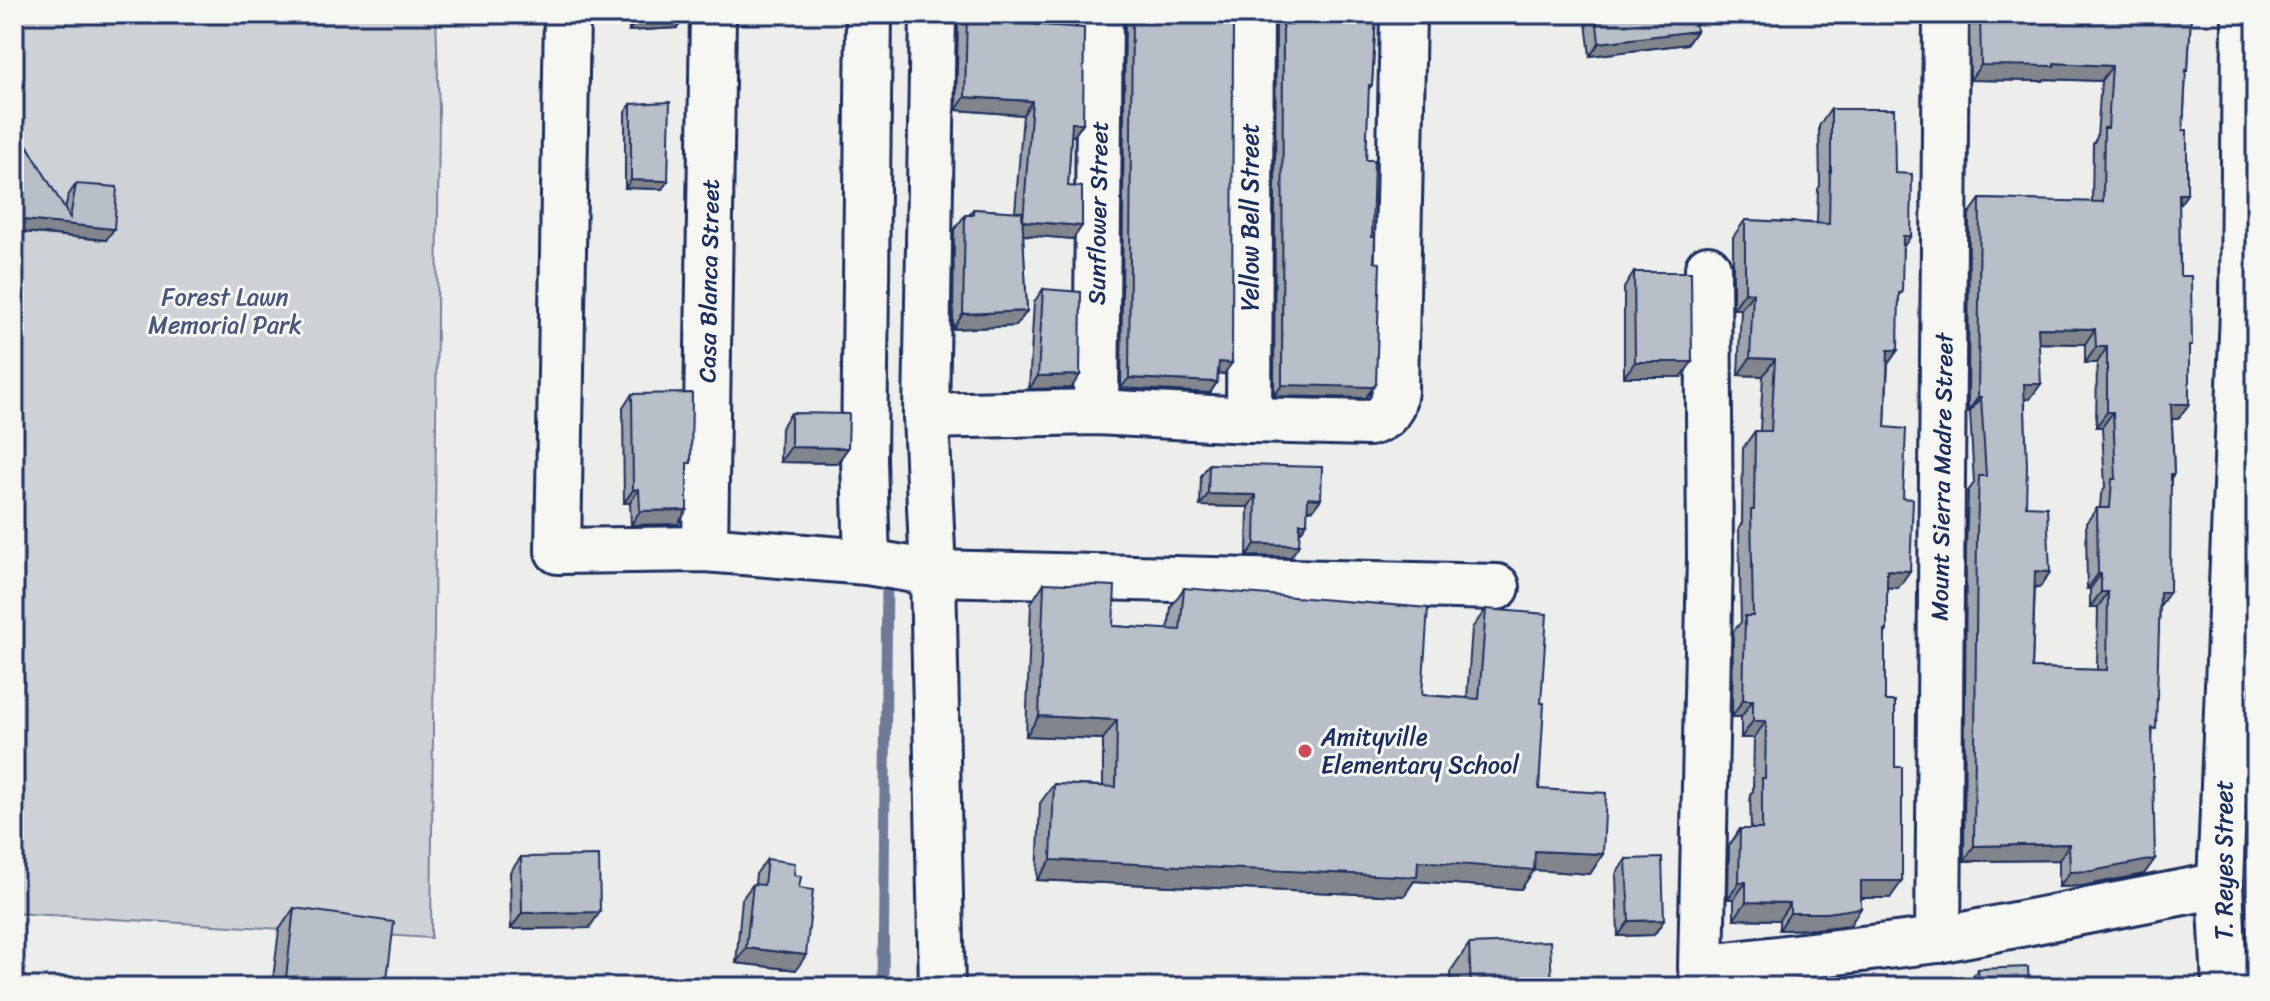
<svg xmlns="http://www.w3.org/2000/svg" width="2270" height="1001" viewBox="0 0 2270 1001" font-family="Sriracha,sans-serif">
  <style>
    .green { fill: #ced2d7; stroke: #74809a; stroke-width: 2 }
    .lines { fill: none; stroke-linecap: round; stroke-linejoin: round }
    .stream { stroke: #6e7a96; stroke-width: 11 }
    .minor-casing { stroke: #1b2f5e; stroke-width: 50 }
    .minor { stroke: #f6f6f2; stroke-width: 44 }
    .wall { fill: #9fa4ac; stroke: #1b2f5e; stroke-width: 2; fill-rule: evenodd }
    .shaded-wall { fill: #82868c; stroke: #1b2f5e; stroke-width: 2 }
    .building { fill: #b9bfc8; stroke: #1b2f5e; stroke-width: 2; fill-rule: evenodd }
    .poi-dot { fill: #d1495b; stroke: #f6f6f2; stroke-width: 3 }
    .labels { text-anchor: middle; stroke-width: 6; stroke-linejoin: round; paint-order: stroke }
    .street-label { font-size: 24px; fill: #1b2f5e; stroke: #f6f6f2 }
    .park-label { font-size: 24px; fill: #48587c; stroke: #f6f6f2 }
    .poi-label { font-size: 24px; fill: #1b2f5e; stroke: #f6f6f2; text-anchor: start }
  </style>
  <rect width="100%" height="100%" fill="#edeeec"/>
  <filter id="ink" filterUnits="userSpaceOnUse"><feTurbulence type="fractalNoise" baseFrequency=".0125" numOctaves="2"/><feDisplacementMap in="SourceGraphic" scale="16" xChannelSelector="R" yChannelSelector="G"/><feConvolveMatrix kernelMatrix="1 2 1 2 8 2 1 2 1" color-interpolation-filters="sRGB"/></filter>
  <g filter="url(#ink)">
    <polygon class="green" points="14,14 436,14 439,111 431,938 14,913"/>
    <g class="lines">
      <polyline class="stream" points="883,987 887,576"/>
      <defs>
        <g id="minor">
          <polyline points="567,14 558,551 705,549 867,562 933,573 1497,587"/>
          <polyline points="933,14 926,416 933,573 942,987"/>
          <polyline points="1708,268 1710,557 1701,968 1938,940 2220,885"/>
          <polyline points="1096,412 1100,14"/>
          <path d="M926,416L1096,412L1249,420L1369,423C1387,418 1393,409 1395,391L1403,14"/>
          <polyline points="1249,420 1251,14"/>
          <polyline points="705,549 713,14"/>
          <polyline points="867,562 864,459 869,14"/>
          <polyline points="1938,940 1946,14"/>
          <polyline points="2225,987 2220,885 2243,311 2245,14"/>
        </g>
      </defs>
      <use href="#minor" class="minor-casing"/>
      <use href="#minor" class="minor"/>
    </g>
    <g class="wall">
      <polygon points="628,14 687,14 677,28 629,31"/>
      <polygon points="964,14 1001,14 1001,22 1083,123 1074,136 1071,136 1068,186 1073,239 1023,235 1027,311 1016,326 953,329 954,230 965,215 969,215 973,209 1015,212 1023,115 956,110 958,22"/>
      <polygon points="1125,14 1233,14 1224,374 1218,373 1217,382 1210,393 1121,388"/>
      <polygon points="1276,14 1376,14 1372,85 1368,90 1366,160 1374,262 1376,384 1365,398 1274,396"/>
      <polygon points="1585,14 1694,14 1696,31 1687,44 1590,56"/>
      <path d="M1969,14H2191L2188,70L2186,73L2183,130L2187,194L2179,205L2180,276L2189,351L2178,419H2172L2174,474L2171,478L2160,607L2144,874L2082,886L2059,887V860L1964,861L1966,549L1968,491L1974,483L1970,412H1968L1969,214L1980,199L2092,202L2093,144L2097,137L2101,81L2045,79L2043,81L1970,80ZM2039,343L2085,344V363H2097L2096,427H2102L2105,488L2101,494L2100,508H2097L2086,523L2087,589H2090V607H2098L2097,670L2032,668L2035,587H2040L2050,572L2026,506L2025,399H2030Z"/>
      <polygon points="631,104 662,189 625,188 625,112"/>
      <polygon points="1831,109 1895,173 1903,247 1899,298 1888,364 1885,427 1898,588 1887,587 1887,631 1885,634 1885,701 1890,898 1861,898 1861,908 1850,925 1815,929 1779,930 1779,920 1734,919 1734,899 1728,899 1729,846 1740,829 1751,829 1750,794 1753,791 1754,738 1741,738 1741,717 1732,717 1733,632 1741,622 1739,527 1742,523 1743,448 1755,431 1760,431 1763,376 1738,375 1741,309 1733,309 1733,237 1745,220 1817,223 1818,189 1820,186 1819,126"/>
      <polygon points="14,123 65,210 68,196 76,184 106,240 14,231"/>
      <polygon points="1634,272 1681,377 1624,377 1624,288"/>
      <polygon points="1043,289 1071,388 1029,389 1034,302"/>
      <polygon points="632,394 687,468 678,524 631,525 630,503 624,503 623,408"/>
      <polygon points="791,413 848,448 837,463 780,462 781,428"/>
      <polygon points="1209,464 1313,510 1307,510 1307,523 1299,534 1291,557 1247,556 1248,507 1200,506 1201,476"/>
      <polygon points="1044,583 1113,626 1168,630 1171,607 1184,588 1422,695 1467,698 1472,628 1486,609 1541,703 1539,789 1603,854 1590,874 1534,870 1521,889 1414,881 1404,896 1037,880 1040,803 1054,784 1103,786 1103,739 1026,736 1031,603"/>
      <polygon points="2256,775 2256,826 2249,826 2249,784"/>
      <polygon points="521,857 589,928 511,929 510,872"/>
      <polygon points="767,859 794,875 799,888 796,970 736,963 742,899 753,884 755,884 756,874"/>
      <polygon points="1626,859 1664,920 1654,935 1618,936 1616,874"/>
      <polygon points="294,908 386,987 272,987 279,930"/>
      <polygon points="1469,944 1552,987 1451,987 1450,972"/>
      <polygon points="1978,969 2029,987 1968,987 1968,984"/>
    </g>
    <g class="shaded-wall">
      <polygon points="669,14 687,14 677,28 629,31 639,16"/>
      <polygon points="1696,31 1687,44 1590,56 1599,43"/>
      <polygon points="2054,63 2112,66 2101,81 2045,79 2043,81 1970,80 1981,65"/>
      <polygon points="965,97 1032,101 1023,115 956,110"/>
      <polygon points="1072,123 1083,123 1074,136 1063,136"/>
      <polygon points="631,180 668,181 662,189 625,188"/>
      <polygon points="2179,194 2187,194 2176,210"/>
      <polygon points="15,219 114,229 106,240 14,231"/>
      <polygon points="1023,221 1082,226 1073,239 1014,234"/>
      <polygon points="1903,236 1911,236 1899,253"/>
      <polygon points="1745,292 1753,293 1741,309 1733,309"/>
      <polygon points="1027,311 1016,326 953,329 963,314"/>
      <polygon points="2038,328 2095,329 2085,344 2027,343"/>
      <polygon points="2096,347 2107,347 2097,363 2085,363"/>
      <polygon points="1888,350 1898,350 1886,367"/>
      <polygon points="1750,358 1775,359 1763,376 1738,375"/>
      <polygon points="1219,362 1232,363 1224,374 1211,373"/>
      <polygon points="1635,362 1692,362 1681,377 1624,377"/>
      <polygon points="1080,375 1071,388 1029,389 1038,376"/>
      <polygon points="1129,378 1217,382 1210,393 1121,388"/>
      <polygon points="1376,384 1365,398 1274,396 1282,385"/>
      <polygon points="2024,384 2041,384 2030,399 2013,400"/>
      <polygon points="1978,397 1981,397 1970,412 1968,412"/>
      <polygon points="2171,404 2189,404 2178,419 2160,419"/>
      <polygon points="2107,412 2113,412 2102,427 2096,427"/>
      <polygon points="791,447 848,448 837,463 780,462"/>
      <polygon points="639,489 630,503 624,503 633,490"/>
      <polygon points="1208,494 1256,495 1248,507 1200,506"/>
      <polygon points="1308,498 1321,499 1313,510 1300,510"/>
      <polygon points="687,510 678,524 631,525 640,511"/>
      <polygon points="1300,523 1307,523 1299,534"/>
      <polygon points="1255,544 1299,545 1291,557 1247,556"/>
      <polygon points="1887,570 1910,571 1898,588 1875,587"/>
      <polygon points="2035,571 2050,572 2040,587 2024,586"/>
      <polygon points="2098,574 2101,574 2090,589 2087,589"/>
      <polygon points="2101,592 2108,592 2098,607 2090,607"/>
      <polygon points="2160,592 2170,592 2159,607"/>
      <polygon points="1743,700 1753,700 1741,717 1732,717"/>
      <polygon points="1039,716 1117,720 1103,739 1026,736"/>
      <polygon points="1753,721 1766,721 1754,738 1741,738"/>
      <polygon points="2256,817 2256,826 2249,826"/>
      <polygon points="2069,844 2059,860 1964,861 1974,846"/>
      <polygon points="1535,851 1603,854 1590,874 1534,870 1521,889 1414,881 1404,896 1037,880 1051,860"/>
      <polygon points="2155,859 2144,874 2082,886 2059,887 2070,872"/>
      <polygon points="1861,881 1902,881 1890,898 1850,898"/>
      <polygon points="1739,882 1746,882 1734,899 1728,899"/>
      <polygon points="1746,902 1790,903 1779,920 1734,919"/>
      <polygon points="1861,908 1850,925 1815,929 1779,930 1790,913"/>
      <polygon points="600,912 589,928 511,929 522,913"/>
      <polygon points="1664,920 1654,935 1618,936 1629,921"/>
      <polygon points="746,948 806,955 796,970 736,963"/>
    </g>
    <g class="building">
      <polygon points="639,14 669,14 639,16"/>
      <polygon points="967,14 1001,14 1001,22 1084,28 1083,123 1072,123 1068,186 1082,187 1082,226 1023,221 1032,101 965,97"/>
      <polygon points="1132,14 1233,14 1232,363 1219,362 1217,382 1129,378"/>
      <polygon points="1283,14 1376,14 1372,85 1369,85 1366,160 1374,160 1372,237 1375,237 1374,262 1380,263 1376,384 1373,387 1282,385"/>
      <polygon points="1596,14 1694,14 1696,31 1599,43"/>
      <path d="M1980,14H2191L2188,70H2186L2183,130H2187V194H2179L2180,276H2191L2192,346H2189V404H2171L2174,474H2171L2170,592H2160L2156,729L2152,728L2155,859L2092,871L2070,872L2069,844L1974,846L1977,533L1979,476H1986L1981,397H1978L1980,199L2103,202L2104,128H2108L2112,66L2054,63V66L1981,65ZM2038,328L2095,329L2096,347H2107V412H2113L2116,479H2112L2110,508H2097L2098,574H2101V592H2108L2107,670L2032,668L2035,571L2050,572L2047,507L2026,506L2027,466L2024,384H2041Z"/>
      <polygon points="670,102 668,181 631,180 631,104"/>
      <polygon points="1831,109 1894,109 1895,173 1912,174 1911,236 1903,236 1902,293 1899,293 1898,350 1888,350 1885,427 1906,429 1903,498 1913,499 1910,571 1887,570 1887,631 1885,631 1885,701 1895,701 1895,767 1902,767 1902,881 1861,881 1861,908 1827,913 1790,913 1790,903 1746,902 1746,882 1739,882 1740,829 1762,829 1762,778 1765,778 1766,721 1753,721 1753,700 1743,700 1745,616 1753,616 1751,510 1754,510 1755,431 1771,431 1775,359 1750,358 1753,293 1745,292 1745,220 1829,224 1830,172 1831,172"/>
      <polygon points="14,123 70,218 76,184 117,187 114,229 15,219 14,232"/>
      <polygon points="973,209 1022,212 1027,311 963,314 965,215 973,215"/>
      <polygon points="1634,272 1691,272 1692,362 1635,362"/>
      <polygon points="1043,289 1081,292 1080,375 1038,376"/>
      <polygon points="692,393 691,463 687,463 687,510 640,511 639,489 633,490 632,394"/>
      <polygon points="791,413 849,414 848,448 791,447"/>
      <polygon points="1209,464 1322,467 1321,499 1308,498 1307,523 1300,523 1299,545 1255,544 1256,495 1208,494"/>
      <polygon points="1044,583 1115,586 1113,626 1180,630 1184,588 1428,608 1422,695 1479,699 1486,609 1547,614 1541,703 1544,703 1539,789 1606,793 1603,854 1535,851 1534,870 1418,861 1417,877 1051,860 1054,784 1116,787 1117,720 1039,716"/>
      <polygon points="599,856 600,912 522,913 521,857"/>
      <polygon points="1662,858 1664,920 1629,921 1626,859"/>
      <polygon points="767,859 795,863 794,875 801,876 799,888 813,890 806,955 746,948 753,884 764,885"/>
      <polygon points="294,908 394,922 386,987 285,987"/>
      <polygon points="1550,941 1552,987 1471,987 1469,944"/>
      <polygon points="2028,967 2029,987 1979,987 1978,969"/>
      <polygon points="1684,984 1684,987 1650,987"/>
    </g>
  </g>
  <circle class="poi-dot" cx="1305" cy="751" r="8"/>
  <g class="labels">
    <g class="street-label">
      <text transform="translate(1098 213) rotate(-89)" y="8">Sunflower Street</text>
      <text transform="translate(1250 217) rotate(-90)" y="8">Yellow Bell Street</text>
      <text transform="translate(709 281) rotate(-89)" y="8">Casa Blanca Street</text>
      <text transform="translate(1942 477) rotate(-89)" y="8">Mount Sierra Madre Street</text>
      <text transform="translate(2224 860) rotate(-90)" y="8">T. Reyes Street</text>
    </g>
    <g class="park-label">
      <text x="225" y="305">Forest Lawn<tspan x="225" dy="28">Memorial Park</tspan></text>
    </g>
    <g class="poi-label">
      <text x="1321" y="745">Amityville<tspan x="1321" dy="28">Elementary School</tspan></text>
    </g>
  </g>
  <rect width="2270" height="1001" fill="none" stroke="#f6f6f2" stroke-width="48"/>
  <rect x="24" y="24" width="2222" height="953" fill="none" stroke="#1b2f5e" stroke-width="3" filter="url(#ink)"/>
</svg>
